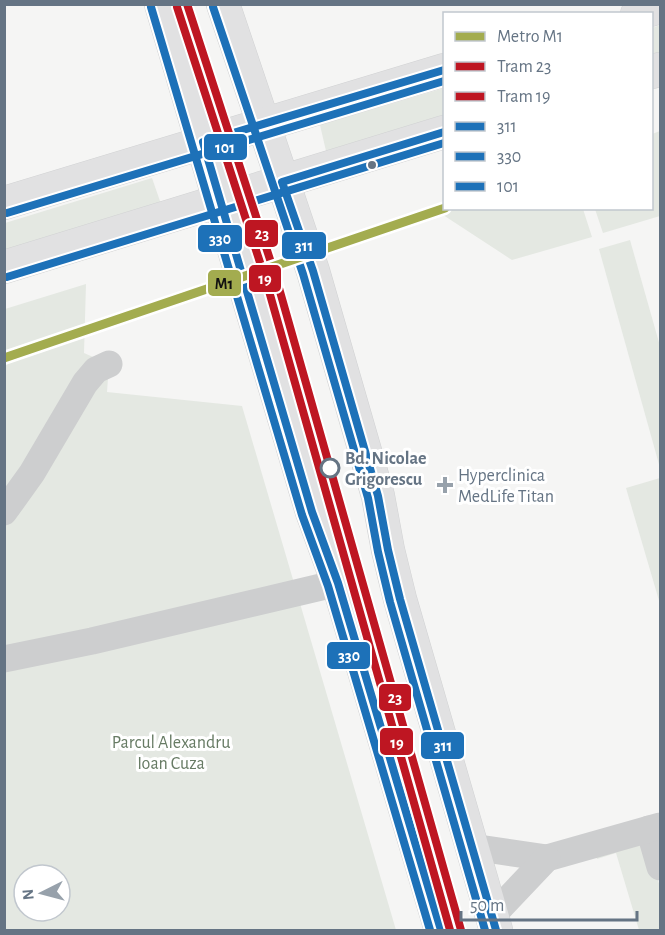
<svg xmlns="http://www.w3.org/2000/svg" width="665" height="935" viewBox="0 0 665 935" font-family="'Alegreya Sans',sans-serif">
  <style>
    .green { fill: #e4e8e2; fill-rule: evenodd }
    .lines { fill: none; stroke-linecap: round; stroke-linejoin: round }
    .secondary-casing { stroke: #d1d2d3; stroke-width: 34 }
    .street { stroke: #cdcecf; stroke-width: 27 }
    .secondary { stroke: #e1e1e2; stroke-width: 33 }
    .bus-1-casing { stroke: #fff; stroke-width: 12 }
    .bus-2-casing { stroke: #fff; stroke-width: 12 }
    .bus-3-casing { stroke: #fff; stroke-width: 12 }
    .bus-1 { stroke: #1d71b8; stroke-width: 8 }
    .bus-2 { stroke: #1d71b8; stroke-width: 8 }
    .bus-3 { stroke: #1d71b8; stroke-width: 8 }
    .tram-1-casing { stroke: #fff; stroke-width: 12 }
    .tram-2-casing { stroke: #fff; stroke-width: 12 }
    .tram-1 { stroke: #be1622; stroke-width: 8 }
    .tram-2 { stroke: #be1622; stroke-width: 8 }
    .metro-1-casing { stroke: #fff; stroke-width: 14 }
    .metro-1 { stroke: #a3ac4f; stroke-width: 9 }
    .bus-dot { fill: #657484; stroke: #fff; stroke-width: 2 }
    .stop-dot { fill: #fff; stroke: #657484; stroke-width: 3 }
    .poi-dot { fill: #97a1ab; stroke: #fff; stroke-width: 2 }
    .labels { text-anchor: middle; stroke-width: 6; stroke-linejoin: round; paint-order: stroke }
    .stop-label { font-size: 18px; font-weight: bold; fill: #657484; stroke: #fff; text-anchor: start }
    .poi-label { font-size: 18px; fill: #657484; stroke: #fff; text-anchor: start }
    .park-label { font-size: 18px; fill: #677b64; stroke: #fff }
    .line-badge { stroke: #fff; stroke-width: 2 }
    .badge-label { font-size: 16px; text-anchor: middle; font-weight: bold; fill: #fff }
    .pale-badge-label { font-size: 16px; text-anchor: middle; font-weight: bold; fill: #111 }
  </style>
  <rect width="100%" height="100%" fill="#f5f5f4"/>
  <g class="green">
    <polygon points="660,25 660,53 652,56 652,28"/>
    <polygon points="444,88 444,116 326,151 320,125"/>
    <polygon points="660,131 660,216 603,233 595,209 652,208 652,134"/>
    <polygon points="152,178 161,204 5,251 5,223"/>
    <polygon points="444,205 444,208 583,209 592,237 512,260 437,211"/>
    <polygon points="630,240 660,346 660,468 599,249"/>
    <path d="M86,284L84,353L109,364L107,392L242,406L396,930H5V309ZM24,875H60V911H24Z"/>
    <polygon points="660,478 660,604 626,488"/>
    <polygon points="646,837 660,887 660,930 639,930 616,853 597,859 595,851"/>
  </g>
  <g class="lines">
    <defs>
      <g id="secondary">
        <polyline points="161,4 312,512 338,583 441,930"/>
        <polyline points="223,4 313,271 378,496 388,550 400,599 496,930"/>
        <polyline points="637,14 660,7"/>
        <polyline points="652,72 660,69"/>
        <polyline points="4,203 444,70"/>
        <polyline points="4,267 444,132"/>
      </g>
    </defs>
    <use href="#secondary" class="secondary-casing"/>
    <g class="street">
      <polyline points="4,512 32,473 85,383 96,370 109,364"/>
      <polyline points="4,659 92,641 338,583"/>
      <polyline points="649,829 660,867"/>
      <polyline points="472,847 547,858 660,826"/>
      <polyline points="492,916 547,858"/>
    </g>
    <use href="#secondary" class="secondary"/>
    <defs>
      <g id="bus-1">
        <polyline points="444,132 282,182 313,271 378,496 388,550 400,599 496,930"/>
        <polyline points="441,930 338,583 312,512 203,142 444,70"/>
      </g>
      <g id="bus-2">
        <polyline points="151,7 302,515 328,586 430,930"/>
        <polyline points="213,7 303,274 368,498 378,552 390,602 485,930"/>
      </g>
      <g id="bus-3">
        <polyline points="7,213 444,81"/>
        <polyline points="7,277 444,143"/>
      </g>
    </defs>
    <use href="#bus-1" class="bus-1-casing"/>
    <use href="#bus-2" class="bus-2-casing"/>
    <use href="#bus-3" class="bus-3-casing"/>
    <use href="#bus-1" class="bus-1"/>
    <use href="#bus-2" class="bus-2"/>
    <use href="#bus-3" class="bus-3"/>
    <defs>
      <polyline id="tram-1" points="187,4 277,281 461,930"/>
      <polyline id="tram-2" points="177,7 267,284 450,930"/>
    </defs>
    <use href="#tram-1" class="tram-1-casing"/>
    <use href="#tram-2" class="tram-2-casing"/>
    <use href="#tram-1" class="tram-1"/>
    <use href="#tram-2" class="tram-2"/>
    <defs>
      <polyline id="metro-1" points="4,358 445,208"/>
    </defs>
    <use href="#metro-1" class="metro-1-casing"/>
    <use href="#metro-1" class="metro-1"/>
  </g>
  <circle class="bus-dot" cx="372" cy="165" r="5"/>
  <circle class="stop-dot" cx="330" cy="468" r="9"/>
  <path class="poi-dot" d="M442 476h6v6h6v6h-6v6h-6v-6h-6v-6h6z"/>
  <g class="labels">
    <g class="stop-label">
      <text x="345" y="464">Bd. Nicolae<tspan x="345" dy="21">Grigorescu</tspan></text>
    </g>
    <g class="poi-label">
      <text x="458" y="481">Hyperclinica<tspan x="458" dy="21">MedLife Titan</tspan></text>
    </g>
    <g class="park-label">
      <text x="171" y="748">Parcul Alexandru<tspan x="171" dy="21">Ioan Cuza</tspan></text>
    </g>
  </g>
  <g class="line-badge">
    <rect x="203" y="133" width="45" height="28" rx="6" fill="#1d71b8"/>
    <rect x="244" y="219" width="35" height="29" rx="6" fill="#be1622"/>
    <rect x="197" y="224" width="46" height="29" rx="6" fill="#1d71b8"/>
    <rect x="281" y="231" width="46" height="29" rx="6" fill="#1d71b8"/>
    <rect x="248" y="264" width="34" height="29" rx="6" fill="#be1622"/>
    <rect x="207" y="269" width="35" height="28" rx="6" fill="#a3ac4f"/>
    <rect x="326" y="641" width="45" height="29" rx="6" fill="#1d71b8"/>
    <rect x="378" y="683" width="34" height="29" rx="6" fill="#be1622"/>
    <rect x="379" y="727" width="35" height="29" rx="6" fill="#be1622"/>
    <rect x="420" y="731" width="45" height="29" rx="6" fill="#1d71b8"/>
  </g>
  <g class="badge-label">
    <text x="225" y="153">101</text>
    <text x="262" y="239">23</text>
    <text x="220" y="244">330</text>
    <text x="304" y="251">311</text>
    <text x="265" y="284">19</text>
    <text x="349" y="661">330</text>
    <text x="395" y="703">23</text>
    <text x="397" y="748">19</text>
    <text x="443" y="751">311</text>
  </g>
  <g class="pale-badge-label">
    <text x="224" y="289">M1</text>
  </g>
  <rect width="665" height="935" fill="none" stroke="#657484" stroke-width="12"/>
  <rect x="443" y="12" width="210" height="198" fill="#ffffff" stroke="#c1c7ce" stroke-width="1.5"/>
  <rect x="455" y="32" width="30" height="9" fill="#a3ac4f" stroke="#c1c7ce" stroke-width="1.5"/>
  <text x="497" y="42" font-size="18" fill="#657484">Metro M1</text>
  <rect x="455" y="62" width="30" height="9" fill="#be1622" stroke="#c1c7ce" stroke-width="1.5"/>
  <text x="497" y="72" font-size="18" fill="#657484">Tram 23</text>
  <rect x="455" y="92" width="30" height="9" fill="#be1622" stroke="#c1c7ce" stroke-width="1.5"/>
  <text x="497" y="102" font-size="18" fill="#657484">Tram 19</text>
  <rect x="455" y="122" width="30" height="9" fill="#1d71b8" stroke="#c1c7ce" stroke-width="1.5"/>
  <text x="497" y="132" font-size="18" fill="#657484">311</text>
  <rect x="455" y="152" width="30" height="9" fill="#1d71b8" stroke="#c1c7ce" stroke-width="1.5"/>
  <text x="497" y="162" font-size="18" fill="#657484">330</text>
  <rect x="455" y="182" width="30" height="9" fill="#1d71b8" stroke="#c1c7ce" stroke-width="1.5"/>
  <text x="497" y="192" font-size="18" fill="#657484">101</text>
  <g transform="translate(42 893) rotate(264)"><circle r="28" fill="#ffffff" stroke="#c1c7ce" stroke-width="1.5"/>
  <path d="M0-4.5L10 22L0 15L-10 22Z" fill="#97a1ab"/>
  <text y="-9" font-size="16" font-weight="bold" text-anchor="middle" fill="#657484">N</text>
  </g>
  <path d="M461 911v9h176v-9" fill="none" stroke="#657484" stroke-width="3"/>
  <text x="470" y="911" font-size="18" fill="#657484" stroke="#ffffff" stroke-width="4.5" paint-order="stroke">50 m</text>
</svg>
